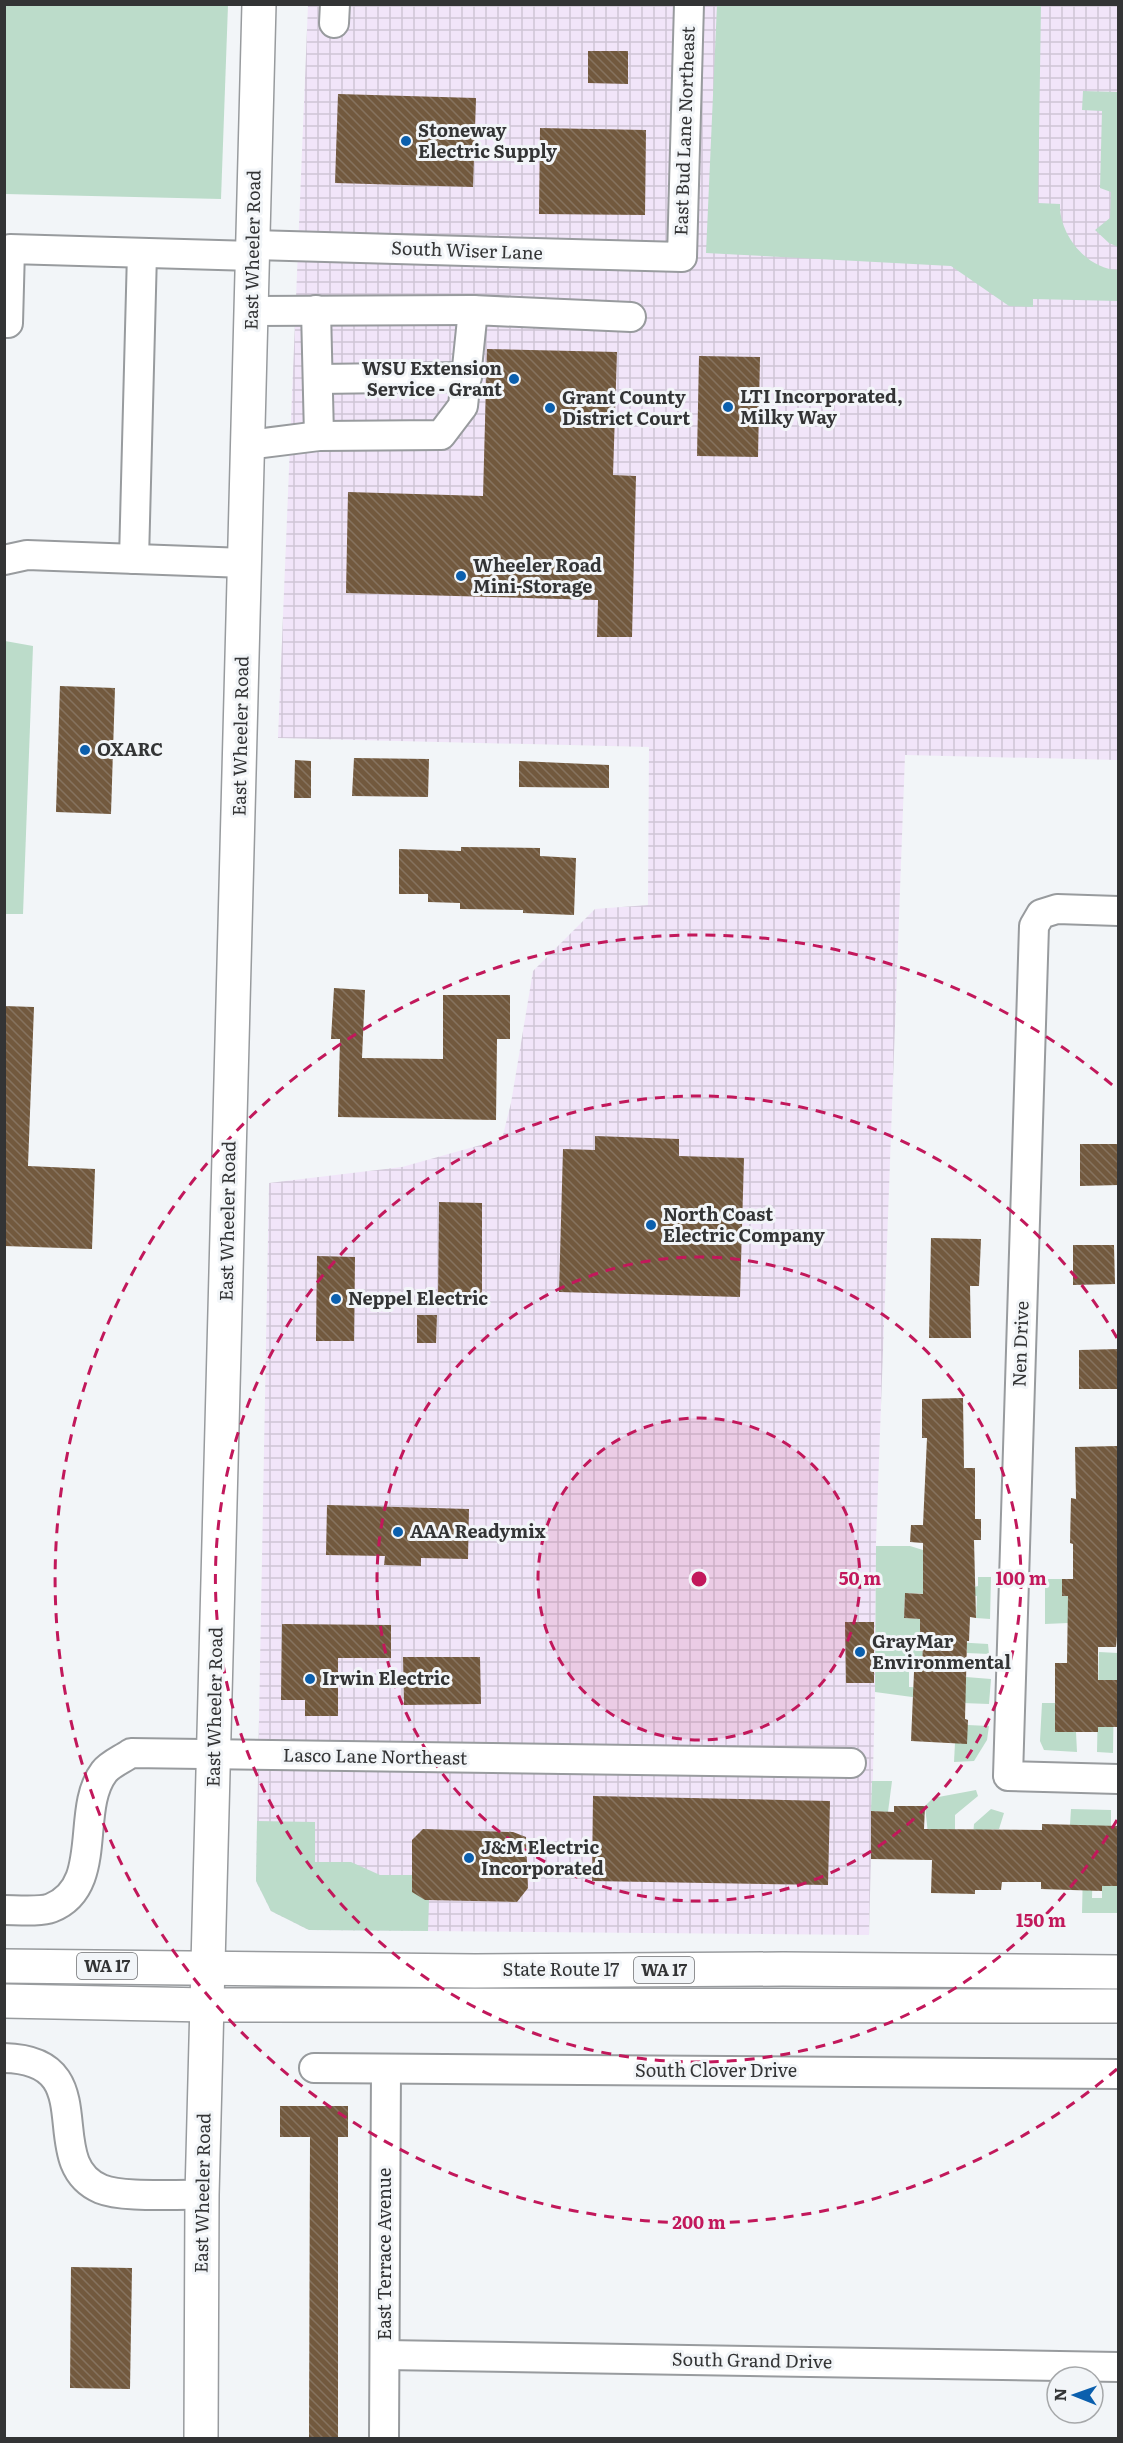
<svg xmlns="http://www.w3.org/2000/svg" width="1123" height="2443" viewBox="0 0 1123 2443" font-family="Literata,serif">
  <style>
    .industrial { fill: url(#industrial-grid) }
    .green { fill: #bcdcca }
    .building { fill: url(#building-back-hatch) }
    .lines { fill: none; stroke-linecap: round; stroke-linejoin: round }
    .minor-casing { stroke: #989b9e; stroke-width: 32 }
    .major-casing { stroke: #989b9e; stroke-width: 36 }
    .highway-casing { stroke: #989b9e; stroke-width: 36 }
    .minor { stroke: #fff; stroke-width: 28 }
    .major { stroke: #fff; stroke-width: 33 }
    .highway { stroke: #fff; stroke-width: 33 }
    .ring { fill: none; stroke: #c2185b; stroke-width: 3; stroke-dasharray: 10 8 }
    .poi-dot { fill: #0b5fad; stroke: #f2f5f8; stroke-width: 2 }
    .labels { text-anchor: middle; stroke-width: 6; stroke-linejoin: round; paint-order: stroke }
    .shield { fill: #f2f5f8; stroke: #6c6e70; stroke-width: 1.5 }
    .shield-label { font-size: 16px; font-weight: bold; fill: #333435 }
    .poi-label { font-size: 18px; font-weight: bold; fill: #333435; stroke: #f2f5f8; text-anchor: start }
    .street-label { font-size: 18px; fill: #333435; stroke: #f2f5f8 }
    .centre { fill: #c2185b; stroke: #f2f5f8; stroke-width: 3 }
    .ring-label { font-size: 18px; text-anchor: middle; font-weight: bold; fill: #c2185b; stroke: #f2f5f8; stroke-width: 6; stroke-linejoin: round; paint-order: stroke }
  </style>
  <defs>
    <pattern id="industrial-grid" width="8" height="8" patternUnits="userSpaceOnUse" patternTransform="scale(1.5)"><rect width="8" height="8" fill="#f1e5f9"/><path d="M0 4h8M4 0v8" fill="none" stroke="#cfc5d6"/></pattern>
    <pattern id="building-back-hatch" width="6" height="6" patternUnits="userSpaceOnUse" patternTransform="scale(1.5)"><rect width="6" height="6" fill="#72593e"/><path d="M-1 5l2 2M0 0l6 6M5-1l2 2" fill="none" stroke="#86735f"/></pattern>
  </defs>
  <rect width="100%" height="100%" fill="#f2f5f8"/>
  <polygon class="industrial" points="308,5 1118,5 1118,760 905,755 876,1541 875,1692 869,1935 309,1930 271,1911 256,1881 269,1183 402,1167 502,1139 511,1103 533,971 595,909 648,905 649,747 278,738"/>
  <g class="green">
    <polygon points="5,4 228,5 221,199 5,194"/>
    <path d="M717,5H1041L1038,203L1060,204C1059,235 1087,269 1118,270V301L1033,299V307L1009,306L951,266L706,253Z"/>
    <polygon points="1083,91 1118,92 1118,247 1109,243 1095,230 1110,218 1111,192 1100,188 1102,111 1082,110"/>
    <polygon points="5,641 33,646 23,914 5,914"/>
    <polygon points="876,1546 910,1546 923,1550 923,1592 956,1592 978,1586 978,1577 991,1577 990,1619 976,1618 977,1596 905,1593 904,1618 920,1619 920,1640 988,1644 989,1654 967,1653 967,1645 923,1643 922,1672 909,1672 909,1687 965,1689 966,1677 991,1679 989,1704 962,1703 962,1699 912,1697 875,1692"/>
    <polygon points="1045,1579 1062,1579 1062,1595 1118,1597 1068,1623 1045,1624"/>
    <polygon points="1099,1652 1118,1653 1118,1680 1114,1681 1113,1753 1097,1752"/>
    <polygon points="1042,1703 1055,1703 1055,1732 1076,1732 1077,1752 1044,1750 1040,1741"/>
    <polygon points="967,1725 989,1726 987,1740 974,1761 954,1762 955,1743"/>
    <polygon points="872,1781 892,1781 888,1812 871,1811"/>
    <polygon points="976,1790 978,1796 955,1815 955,1829 928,1834 925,1806 933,1798"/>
    <polygon points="991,1809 1004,1813 999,1829 983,1830 973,1836 974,1824"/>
    <polygon points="1071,1809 1111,1810 1111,1826 1093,1855 1092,1898 1102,1898 1102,1886 1118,1886 1118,1913 1082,1913 1084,1825 1070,1825"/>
    <polygon points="257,1821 315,1822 315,1862 351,1862 380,1875 413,1875 429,1900 428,1931 309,1930 271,1911 256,1881"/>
  </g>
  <g class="building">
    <polygon points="588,51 628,51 628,84 588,83"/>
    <polygon points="338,94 476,98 473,187 335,183"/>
    <polygon points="540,128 646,130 645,215 539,214"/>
    <polygon points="487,349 617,352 613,475 636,476 632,637 597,637 598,600 346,593 348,492 483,496"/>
    <polygon points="699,356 760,357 758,457 697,456"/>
    <polygon points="60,686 115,688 111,814 56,812"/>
    <polygon points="354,758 429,759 428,797 352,796"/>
    <polygon points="295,760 311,761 311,798 294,798"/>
    <polygon points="519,761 609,765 609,788 519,787"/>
    <polygon points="461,847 540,848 540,856 576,858 574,915 523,913 523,910 460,909 460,903 428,902 428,894 399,894 399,849 461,851"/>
    <polygon points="334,988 365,990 362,1058 443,1059 443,995 510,995 510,1039 497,1039 496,1120 338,1117 340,1039 331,1039"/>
    <polygon points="4,1006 34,1007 28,1166 95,1169 92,1249 4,1246"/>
    <polygon points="595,1136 679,1139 679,1156 744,1158 740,1297 559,1292 563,1149 595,1150"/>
    <polygon points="1080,1144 1119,1144 1119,1185 1080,1186"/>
    <polygon points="439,1202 482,1203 482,1302 438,1302"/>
    <polygon points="931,1238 981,1239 979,1286 970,1286 971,1338 929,1338"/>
    <polygon points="1073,1245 1114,1245 1115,1284 1073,1285"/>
    <polygon points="317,1256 355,1257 354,1341 316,1341"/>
    <polygon points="417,1315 437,1315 436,1343 417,1343"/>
    <polygon points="1119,1349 1119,1389 1079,1389 1079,1350"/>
    <polygon points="963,1398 964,1468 975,1468 975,1519 981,1519 981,1540 974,1540 976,1618 970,1617 969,1641 967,1641 965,1719 968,1720 967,1744 911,1741 914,1672 922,1672 923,1640 920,1640 920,1619 904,1618 905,1593 923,1594 923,1543 910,1542 911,1525 923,1525 927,1438 922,1438 922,1399"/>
    <polygon points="1117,1446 1119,1614 1116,1647 1098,1647 1098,1680 1119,1680 1119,1727 1098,1727 1098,1732 1055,1732 1055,1663 1067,1663 1068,1596 1062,1596 1062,1579 1073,1579 1073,1544 1070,1543 1071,1498 1076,1499 1075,1447"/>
    <polygon points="327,1505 469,1509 468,1559 421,1558 421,1566 384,1565 385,1556 326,1555"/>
    <polygon points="845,1622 874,1622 874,1683 846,1683"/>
    <polygon points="282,1624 391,1625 391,1658 338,1658 338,1716 305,1716 305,1700 281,1700"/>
    <polygon points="403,1657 480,1657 481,1704 404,1705"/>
    <polygon points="593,1796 830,1801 828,1885 592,1881"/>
    <polygon points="894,1806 925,1806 924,1829 1042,1830 1042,1824 1119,1826 1119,1886 1102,1886 1102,1891 1041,1889 1041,1882 1002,1882 1001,1890 975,1890 975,1894 931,1893 932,1860 871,1859 871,1811 894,1812"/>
    <polygon points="423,1829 513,1832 526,1837 528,1888 517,1902 425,1900 412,1892 412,1840"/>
    <polygon points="280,2106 348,2106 348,2137 338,2137 338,2439 309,2439 310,2137 280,2137"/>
    <polygon points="71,2267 132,2268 130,2389 70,2388"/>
  </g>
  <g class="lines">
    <defs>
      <g id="minor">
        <polyline points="334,23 335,4"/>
        <polyline points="253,245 682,257 689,4"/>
        <polyline points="316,310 319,436"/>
        <polyline points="251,311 473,310"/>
        <polyline points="4,323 8,323 10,249 253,256"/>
        <polyline points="318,379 467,377"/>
        <polyline points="248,445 319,436 441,435 463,406 473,310 631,317"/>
        <polyline points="134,559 142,253"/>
        <polyline points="4,560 27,555 245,563"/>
        <polyline points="1118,911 1057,909 1041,914 1034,926 1008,1776 1118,1779"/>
        <path d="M4,1910C16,1910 41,1912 51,1908C105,1887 75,1810 104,1772C110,1764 123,1759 131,1753L851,1763"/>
        <path d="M4,2058C106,2060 37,2162 101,2189C123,2198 176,2194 202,2195"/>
        <polyline points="314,2068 1118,2074"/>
        <polyline points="385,2355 1118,2367"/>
        <polyline points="384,2438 386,2069"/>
      </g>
      <polyline id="major" points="201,2438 202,2195 259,4"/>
      <g id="highway">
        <polyline points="4,1966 475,1971 783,1969 1118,1972"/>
        <polyline points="4,2001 207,2005 1118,2006"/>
      </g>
    </defs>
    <use href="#minor" class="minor-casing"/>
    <use href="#major" class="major-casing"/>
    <use href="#highway" class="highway-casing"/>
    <use href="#minor" class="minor"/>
    <use href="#major" class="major"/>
    <use href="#highway" class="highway"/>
  </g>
  <circle cx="699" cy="1579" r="161" fill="#c2185b" fill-opacity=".12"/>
  <g class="ring">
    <circle cx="699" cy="1579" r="161"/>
    <circle cx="699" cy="1579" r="322"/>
    <path d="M1117 1820A483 483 0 1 1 1117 1338"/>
    <path d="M1117 2069A644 644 0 1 1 1117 1089"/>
  </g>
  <g class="poi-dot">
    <circle cx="406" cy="141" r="6"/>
    <circle cx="514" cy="379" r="6"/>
    <circle cx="728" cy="407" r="6"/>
    <circle cx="550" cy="408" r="6"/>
    <circle cx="461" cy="576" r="6"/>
    <circle cx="85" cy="750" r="6"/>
    <circle cx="651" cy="1225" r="6"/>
    <circle cx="336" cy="1299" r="6"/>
    <circle cx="398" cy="1532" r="6"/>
    <circle cx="860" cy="1652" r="6"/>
    <circle cx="310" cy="1679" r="6"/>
    <circle cx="469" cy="1858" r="6"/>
  </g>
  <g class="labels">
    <g class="shield">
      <rect x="77" y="1953" width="60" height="26" rx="4.5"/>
      <rect x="634" y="1957" width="60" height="26" rx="4.5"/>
    </g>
    <g class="shield-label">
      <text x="107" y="1972">WA 17</text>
      <text x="664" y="1976">WA 17</text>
    </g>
    <g class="poi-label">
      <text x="418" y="137">Stoneway<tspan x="418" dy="21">Electric Supply</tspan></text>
      <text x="502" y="375" text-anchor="end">WSU Extension<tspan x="502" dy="21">Service - Grant</tspan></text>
      <text x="740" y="403">LTI Incorporated,<tspan x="740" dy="21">Milky Way</tspan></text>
      <text x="562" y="404">Grant County<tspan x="562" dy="21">District Court</tspan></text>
      <text x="473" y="572">Wheeler Road<tspan x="473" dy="21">Mini-Storage</tspan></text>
      <text x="97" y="756">OXARC</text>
      <text x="663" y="1221">North Coast<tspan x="663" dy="21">Electric Company</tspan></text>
      <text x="348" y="1305">Neppel Electric</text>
      <text x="410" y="1538">AAA Readymix</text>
      <text x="872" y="1648">GrayMar<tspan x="872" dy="21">Environmental</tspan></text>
      <text x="322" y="1685">Irwin Electric</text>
      <text x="481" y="1854">J&amp;M Electric<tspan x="481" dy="21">Incorporated</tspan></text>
    </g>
    <g class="street-label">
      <text transform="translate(685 131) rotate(-88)" y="6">East Bud Lane Northeast</text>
      <text transform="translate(253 250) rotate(-89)" y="6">East Wheeler Road</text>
      <text transform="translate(467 251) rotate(2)" y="6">South Wiser Lane</text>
      <text transform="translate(241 736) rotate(-89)" y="6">East Wheeler Road</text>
      <text transform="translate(228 1221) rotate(-89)" y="6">East Wheeler Road</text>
      <text transform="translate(1021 1344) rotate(-88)" y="6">Nen Drive</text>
      <text transform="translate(215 1707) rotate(-89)" y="6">East Wheeler Road</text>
      <text transform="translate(375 1757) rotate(1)" y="6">Lasco Lane Northeast</text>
      <text x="561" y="1976">State Route 17</text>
      <text x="716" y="2077">South Clover Drive</text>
      <text transform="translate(203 2193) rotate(-89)" y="6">East Wheeler Road</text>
      <text transform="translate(385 2254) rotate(-90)" y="6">East Terrace Avenue</text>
      <text transform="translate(752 2361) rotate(1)" y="6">South Grand Drive</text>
    </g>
  </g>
  <circle cx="699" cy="1579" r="9" class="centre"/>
  <g class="ring-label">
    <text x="860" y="1585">50 m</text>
    <text x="1021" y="1585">100 m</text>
    <text x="1041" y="1927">150 m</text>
    <text x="699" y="2229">200 m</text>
  </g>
  <rect width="1123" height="2443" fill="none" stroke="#333435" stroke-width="12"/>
  <g transform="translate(1075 2395) rotate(271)"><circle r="28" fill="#f2f5f8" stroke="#a6a8aa" stroke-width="1.5"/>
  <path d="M0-4.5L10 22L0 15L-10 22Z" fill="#0b5fad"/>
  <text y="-9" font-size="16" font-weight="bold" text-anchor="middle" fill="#333435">N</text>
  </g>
</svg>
